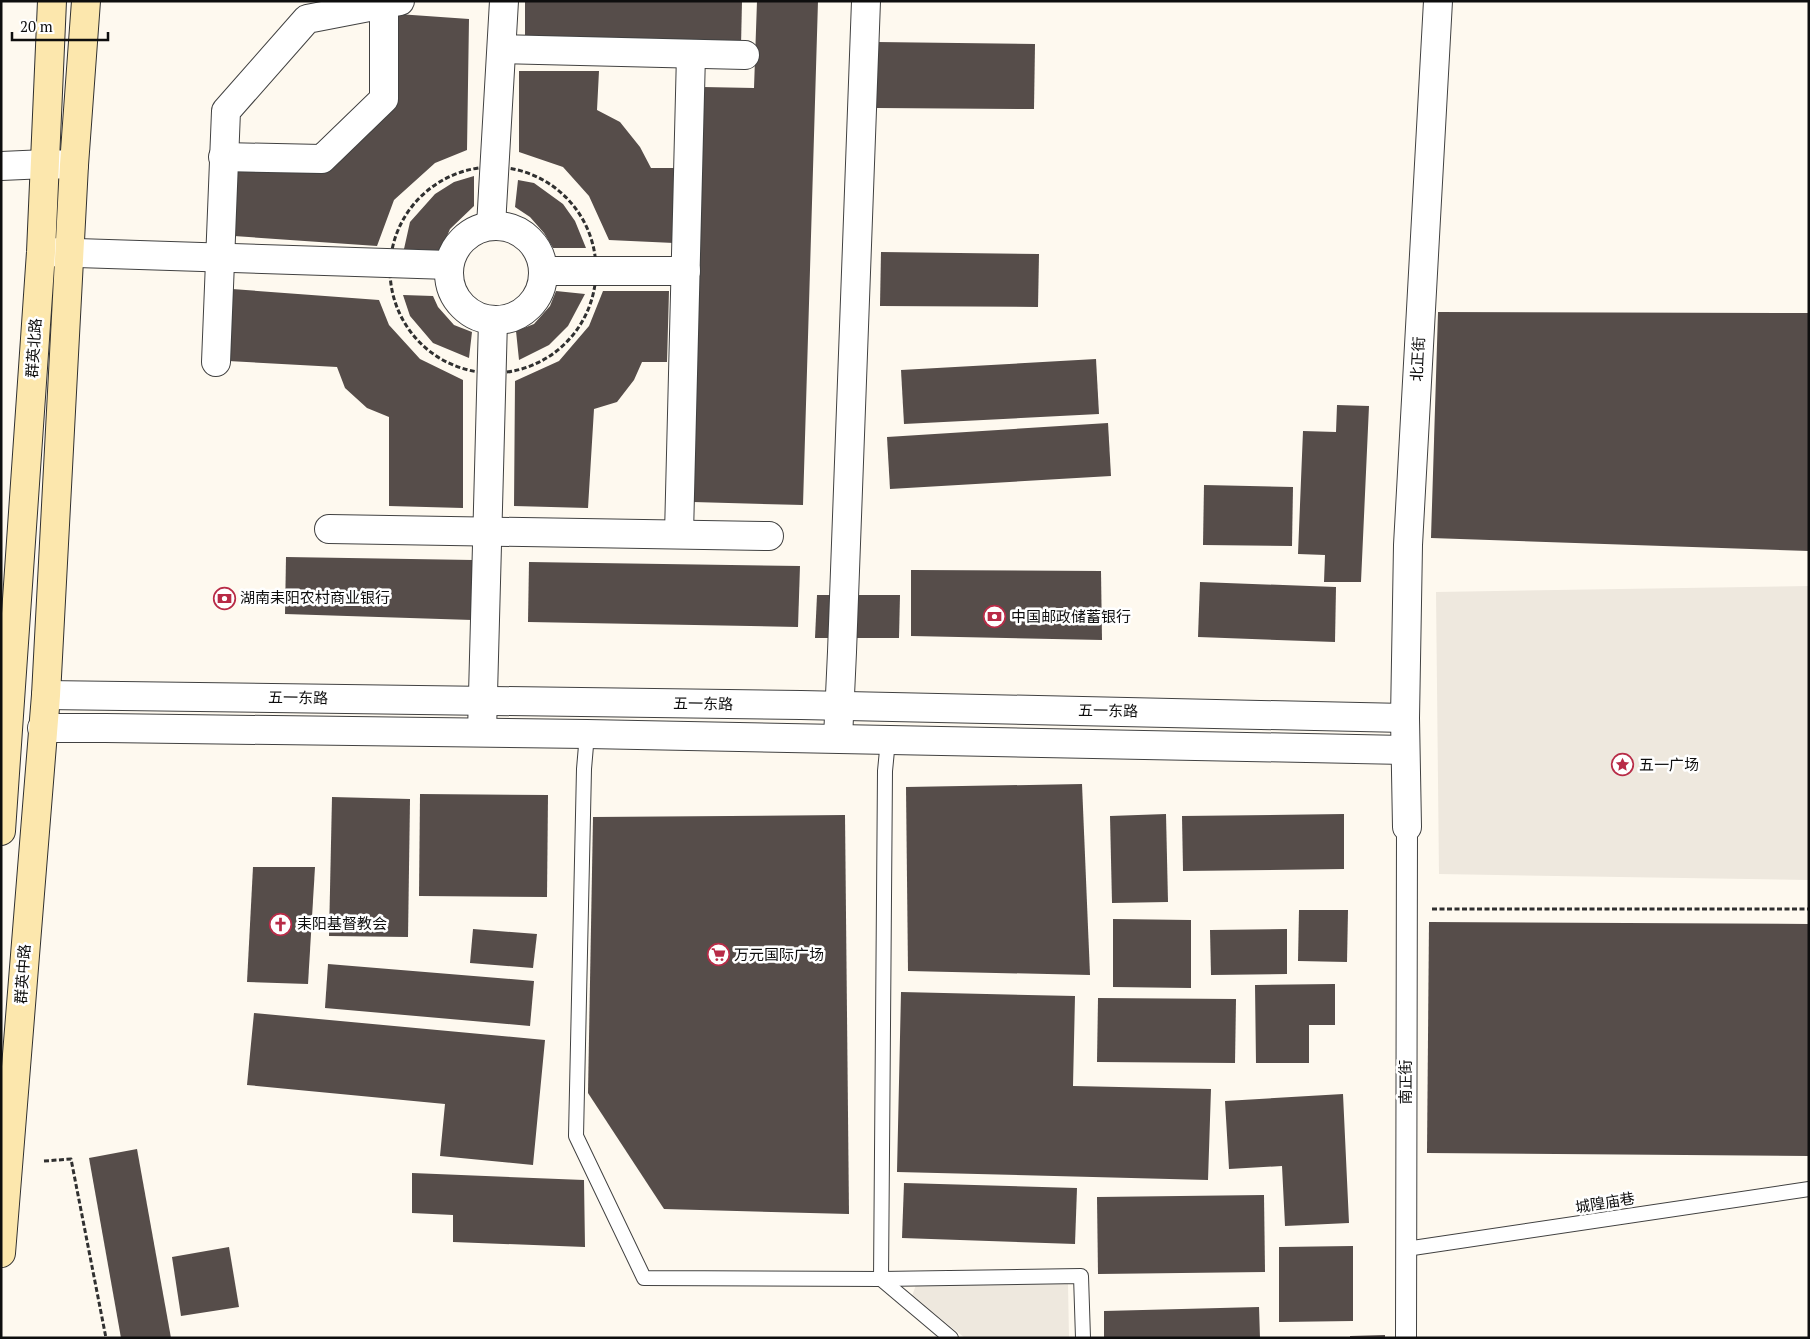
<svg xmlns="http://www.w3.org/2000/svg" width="1810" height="1339" viewBox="0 0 1810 1339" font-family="'PT Serif','Noto Sans SC',serif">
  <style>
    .plaza { fill: #eee8de }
    .building { fill: #564d4a }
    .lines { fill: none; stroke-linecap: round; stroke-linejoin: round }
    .service-casing { stroke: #414141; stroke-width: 16 }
    .pedestrian-casing { stroke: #414141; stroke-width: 22 }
    .minor-casing { stroke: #414141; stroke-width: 30 }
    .tertiary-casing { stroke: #414141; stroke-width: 30 }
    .secondary-casing { stroke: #303030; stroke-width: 30 }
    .path { stroke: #303030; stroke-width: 3; stroke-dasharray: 5 2.5; stroke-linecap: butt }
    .service { stroke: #fff; stroke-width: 14 }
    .pedestrian { stroke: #fff; stroke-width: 20 }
    .minor { stroke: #fff; stroke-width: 28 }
    .tertiary { stroke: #fff; stroke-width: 28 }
    .secondary { stroke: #fce7ad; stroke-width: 28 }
    .labels { text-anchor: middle; stroke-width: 5; stroke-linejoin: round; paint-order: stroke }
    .street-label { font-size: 15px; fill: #0e0e0e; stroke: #fff }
    .poi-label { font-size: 15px; fill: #0e0e0e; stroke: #fff; text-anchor: start }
  </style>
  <rect width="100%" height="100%" fill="#fef9ef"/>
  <g class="plaza">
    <polygon points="1809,586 1809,880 1439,874 1436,592"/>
    <polygon points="1068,1284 1069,1338 965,1338 912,1296 916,1285"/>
  </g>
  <g class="building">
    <polygon points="525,1 742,1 741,46 525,39"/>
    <polygon points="757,1 818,1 803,505 693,502 703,87 754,88"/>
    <polygon points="398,14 469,19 467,150 435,163 394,200 377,246 234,236 237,166 363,133 395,107"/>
    <polygon points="877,42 1035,44 1034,109 877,108"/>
    <polygon points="519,71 599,71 597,110 620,122 640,147 651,168 674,168 674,243 609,240 589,196 563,167 519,152"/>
    <polygon points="474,176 474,206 450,229 440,253 402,258 410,222 435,194 454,182"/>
    <polygon points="518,180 534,183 563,204 575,221 586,248 553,248 544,233 530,217 515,207"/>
    <polygon points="881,252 1039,254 1038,307 880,306"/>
    <polygon points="232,289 379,300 389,325 420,359 463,380 463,508 389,506 389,417 367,408 345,388 337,367 228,361"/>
    <polygon points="556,291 585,294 568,326 549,345 519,360 516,331 534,324 550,306"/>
    <polygon points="603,291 669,291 667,362 642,362 634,380 617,402 594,409 588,508 514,506 515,381 559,361 589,326"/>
    <polygon points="403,295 433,296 438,307 454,325 472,332 469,358 433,343 410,316"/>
    <polygon points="1438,312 1809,313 1809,551 1431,538"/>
    <polygon points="1096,359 1099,414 904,424 901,370"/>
    <polygon points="1337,405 1369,406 1361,582 1324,582 1325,555 1298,554 1303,431 1336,432"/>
    <polygon points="1108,423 1111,476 890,489 887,437"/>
    <polygon points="1204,485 1293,487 1292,546 1203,545"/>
    <polygon points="286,557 473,560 472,620 285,614"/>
    <polygon points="529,562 800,566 798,627 528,622"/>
    <polygon points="911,570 1101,571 1102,640 911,636"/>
    <polygon points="1200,582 1336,587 1335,642 1198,637"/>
    <polygon points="817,595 900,595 899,638 815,638"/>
    <polygon points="1082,784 1090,975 908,971 906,787"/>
    <polygon points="420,794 548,795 547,897 419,896"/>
    <polygon points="332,797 410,799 408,937 329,936"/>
    <polygon points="1166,814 1168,902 1112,903 1110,816"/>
    <polygon points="1344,814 1344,869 1183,871 1182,816"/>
    <polygon points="845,815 849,1214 664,1209 588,1093 593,817"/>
    <polygon points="253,867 315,867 308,984 247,982"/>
    <polygon points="1299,910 1348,910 1347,962 1298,961"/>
    <polygon points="1113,919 1191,920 1191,988 1113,987"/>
    <polygon points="1429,922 1809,924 1809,1156 1427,1153"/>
    <polygon points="473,929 537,934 533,968 470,963"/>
    <polygon points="1287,929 1287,974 1211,975 1210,930"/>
    <polygon points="328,964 534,981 530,1026 325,1008"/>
    <polygon points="1335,984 1335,1025 1309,1025 1309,1063 1256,1063 1255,985"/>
    <polygon points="901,992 1075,996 1073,1086 1211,1089 1208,1180 897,1172"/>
    <polygon points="1098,998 1236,999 1235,1063 1097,1062"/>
    <polygon points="254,1013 545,1040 533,1165 440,1156 445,1104 247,1085"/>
    <polygon points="1343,1094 1349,1223 1285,1226 1282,1166 1229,1169 1225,1101"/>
    <polygon points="137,1149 171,1338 121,1338 89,1158"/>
    <polygon points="412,1173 584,1180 585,1247 453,1242 453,1215 412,1213"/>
    <polygon points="904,1183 1077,1188 1075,1244 902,1238"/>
    <polygon points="1264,1195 1265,1272 1098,1274 1097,1197"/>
    <polygon points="1353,1246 1353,1321 1279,1322 1279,1247"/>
    <polygon points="229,1247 239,1307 181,1316 172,1257"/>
    <polygon points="1259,1307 1260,1338 1104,1338 1104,1311"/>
    <polygon points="1385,1335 1385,1338 1350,1338 1350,1336"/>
  </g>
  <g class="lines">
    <defs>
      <g id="service">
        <polyline points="587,734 584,769 576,1136 644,1278 881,1279 951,1338"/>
        <polyline points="888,740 885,771 881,1279 1081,1276 1083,1338"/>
        <polyline points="1406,1249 1809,1189"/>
      </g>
      <polyline id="pedestrian" points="1406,1338 1407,827"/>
      <g id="minor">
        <polyline points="502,49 745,55"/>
        <polyline points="223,157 322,159 384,99 384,4"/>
        <polyline points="1,166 46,164 74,165"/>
        <polyline points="491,226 504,1"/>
        <circle cx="496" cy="273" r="47"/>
        <polyline points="46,252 449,265"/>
        <polyline points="544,271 686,271"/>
        <polyline points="216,362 226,111 307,19 400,1"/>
        <polyline points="329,529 769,536"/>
        <polyline points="679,534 691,54"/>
        <polyline points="482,732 493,320"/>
        <polyline points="838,738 842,652 866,1"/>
        <polyline points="1407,827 1405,718 1408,545 1438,1"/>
      </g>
      <g id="tertiary">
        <polyline points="46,695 801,705 1405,718"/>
        <polyline points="42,728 105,728 587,734 1405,750"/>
      </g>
      <g id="secondary">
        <polyline points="1,831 41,252 52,1"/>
        <polyline points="1,1253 46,695 74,165 86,1"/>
      </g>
    </defs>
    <use href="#service" class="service-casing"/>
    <use href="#pedestrian" class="pedestrian-casing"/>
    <use href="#minor" class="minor-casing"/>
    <use href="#tertiary" class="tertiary-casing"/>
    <use href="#secondary" class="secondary-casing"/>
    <g class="path">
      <circle cx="493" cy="270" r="103"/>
      <polyline points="1432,909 1809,909"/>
      <polyline points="44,1161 71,1159 106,1338"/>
    </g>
    <use href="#service" class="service"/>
    <use href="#pedestrian" class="pedestrian"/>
    <use href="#minor" class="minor"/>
    <use href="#tertiary" class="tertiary"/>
    <use href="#secondary" class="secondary"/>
  </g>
  <defs>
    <symbol id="bank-ring" viewBox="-11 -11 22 22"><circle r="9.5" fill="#fff" stroke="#b82b47" stroke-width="1.5"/><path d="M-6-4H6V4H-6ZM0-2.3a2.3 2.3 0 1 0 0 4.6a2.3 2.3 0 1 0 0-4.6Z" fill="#b82b47"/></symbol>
    <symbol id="sight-ring" viewBox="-11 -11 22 22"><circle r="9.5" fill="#fff" stroke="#b82b47" stroke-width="1.5"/><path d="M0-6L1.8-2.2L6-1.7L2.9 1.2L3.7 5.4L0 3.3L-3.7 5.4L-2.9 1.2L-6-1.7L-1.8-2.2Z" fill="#b82b47"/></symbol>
    <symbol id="church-ring" viewBox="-11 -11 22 22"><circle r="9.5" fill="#fff" stroke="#b82b47" stroke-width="1.5"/><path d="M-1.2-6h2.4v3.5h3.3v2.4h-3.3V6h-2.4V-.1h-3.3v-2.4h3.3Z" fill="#b82b47"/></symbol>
    <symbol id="supermarket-ring" viewBox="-11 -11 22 22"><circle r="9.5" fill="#fff" stroke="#b82b47" stroke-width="1.5"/><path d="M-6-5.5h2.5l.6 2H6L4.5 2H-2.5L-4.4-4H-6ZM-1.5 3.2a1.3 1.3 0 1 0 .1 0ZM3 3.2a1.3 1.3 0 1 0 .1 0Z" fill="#b82b47"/></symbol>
  </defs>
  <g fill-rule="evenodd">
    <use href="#bank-ring" x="212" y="586" width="25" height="25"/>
    <use href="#bank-ring" x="982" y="604" width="25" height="25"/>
    <use href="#sight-ring" x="1610" y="752" width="25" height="25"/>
    <use href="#church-ring" x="268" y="912" width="25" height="25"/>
    <use href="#supermarket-ring" x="706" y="942" width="25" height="25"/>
  </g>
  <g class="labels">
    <g class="street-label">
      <text transform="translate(34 348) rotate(-86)" y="5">群英北路</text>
      <text transform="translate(1418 359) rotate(-87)" y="5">北正街</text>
      <text transform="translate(298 698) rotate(1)" y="5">五一东路</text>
      <text transform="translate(703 704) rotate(1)" y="5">五一东路</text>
      <text transform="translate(1108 711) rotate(1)" y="5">五一东路</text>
      <text transform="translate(23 974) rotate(-86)" y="5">群英中路</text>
      <text transform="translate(1406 1082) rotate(-90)" y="5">南正街</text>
      <text transform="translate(1605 1203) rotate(-9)" y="5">城隍庙巷</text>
    </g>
    <g class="poi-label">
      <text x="240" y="603">湖南耒阳农村商业银行</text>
      <text x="1011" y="622">中国邮政储蓄银行</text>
      <text x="1639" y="770">五一广场</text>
      <text x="297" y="929">耒阳基督教会</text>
      <text x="734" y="960">万元国际广场</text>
    </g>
  </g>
  <rect width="1810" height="1339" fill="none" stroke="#0e0e0e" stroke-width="5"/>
  <path d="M12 32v8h96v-8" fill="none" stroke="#0e0e0e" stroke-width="2.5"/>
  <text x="20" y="32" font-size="15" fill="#0e0e0e" stroke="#ffffff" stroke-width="4" paint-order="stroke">20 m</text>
</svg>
